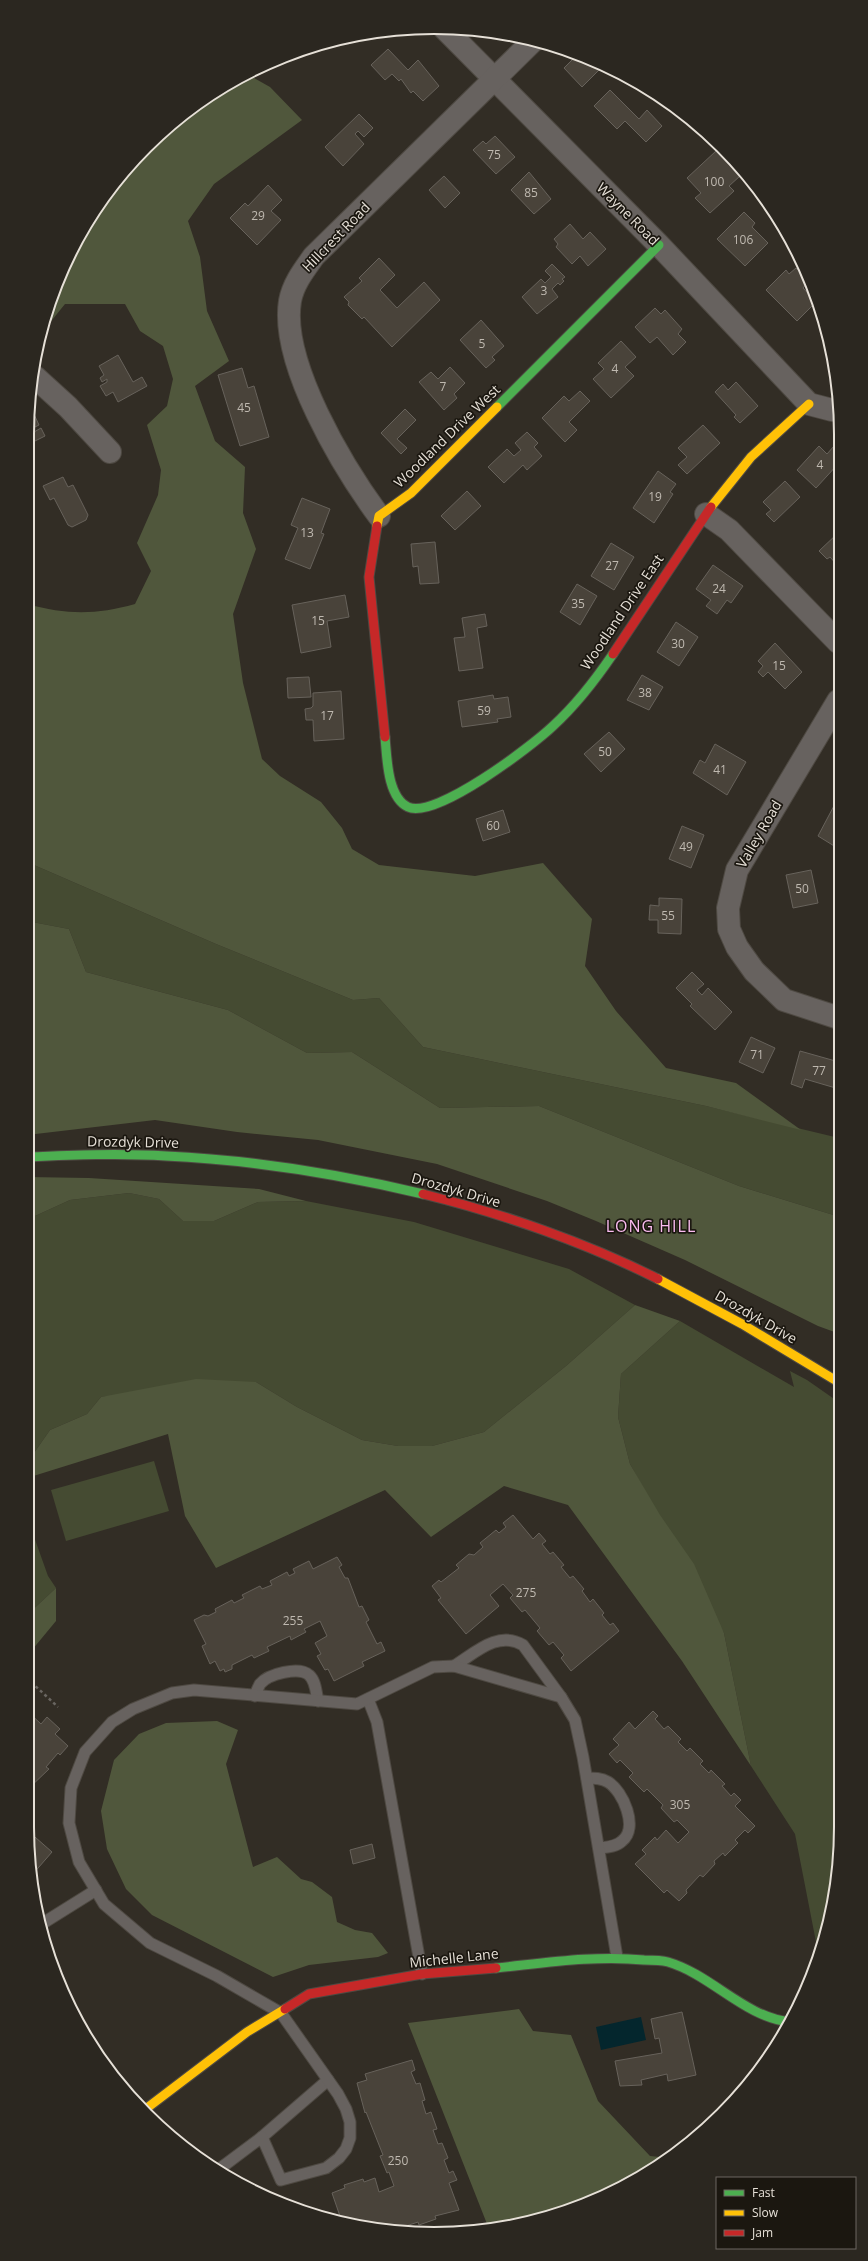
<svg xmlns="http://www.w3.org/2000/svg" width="868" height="2261" viewBox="0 0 868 2261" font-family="'Open Sans',sans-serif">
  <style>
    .green { fill: #454b32 }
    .forest { fill: #50573c }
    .water { fill: #04262d }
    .building { fill: #49433a; stroke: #67625b }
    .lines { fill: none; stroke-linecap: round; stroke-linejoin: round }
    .lane-casing { stroke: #4e4942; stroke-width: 13 }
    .street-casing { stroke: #4e4942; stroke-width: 24 }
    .fast-casing { stroke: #4e4942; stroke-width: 11 }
    .slow-casing { stroke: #4e4942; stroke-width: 11 }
    .jam-casing { stroke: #4e4942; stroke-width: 11 }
    .path { stroke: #6a6661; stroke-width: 2.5; stroke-dasharray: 3 3; stroke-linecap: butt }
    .lane { stroke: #67625f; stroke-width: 11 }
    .street { stroke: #67625f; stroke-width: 22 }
    .fast { stroke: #4caf50; stroke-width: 9 }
    .slow { stroke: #ffc107; stroke-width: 9 }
    .jam { stroke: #c62828; stroke-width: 9 }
    .labels { text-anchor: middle; stroke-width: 3.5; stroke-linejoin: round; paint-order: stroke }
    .number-label { font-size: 12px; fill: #bfb9b0 }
    .street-label { font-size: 14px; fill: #e6e0d7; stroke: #1b1710 }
    .quarter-label { font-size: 16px; letter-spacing: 1px; fill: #fbbcf1; stroke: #1b1710 }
    .rim { fill: none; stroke: #e6e0d7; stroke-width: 2 }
  </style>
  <rect width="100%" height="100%" fill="#322d25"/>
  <g class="green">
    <polygon points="27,862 216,944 353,1000 379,998 423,1047 706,1106 839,1138 840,1217 739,1186 539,1106 440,1108 352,1052 307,1053 228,1010 86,972 69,929 27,921"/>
    <polygon points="129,1193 159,1199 183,1221 214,1221 258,1202 306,1201 414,1222 569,1269 635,1305 566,1366 484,1432 432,1446 398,1446 362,1440 297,1407 256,1382 101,1397 87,1414 50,1430 27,1463 27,1236 35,1216 70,1200"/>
    <polygon points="680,1321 794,1387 790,1371 807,1380 840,1403 841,1827 827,1933 816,1942 795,1834 751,1766 724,1633 630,1464 618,1417 621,1374"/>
    <polygon points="154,1461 169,1511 66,1541 51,1490"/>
    <polygon points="27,1517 48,1576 56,1588 27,1615"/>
  </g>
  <g class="forest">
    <path d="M247,74L270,87L302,120L214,184L188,221L200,257L207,311L229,361L195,386L215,441L245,467L243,513L256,549L233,614L243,683L262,759L280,776L321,802L342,828L352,849L379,865L475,876L543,863L592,919L585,966L616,1011L666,1068L736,1083L801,1130L706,1106L423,1047L379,998L353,1000L216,944L27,862V604C67,615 96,615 135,604L151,571L137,543L158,495L161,470L147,425L167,406L173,379L163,346L140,331L125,304H65L40,335L41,328L69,254L111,186L166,128L231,81Z"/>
    <polygon points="27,921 69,929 86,972 228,1010 307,1053 352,1052 440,1108 539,1106 739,1186 840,1217 840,1334 818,1326 685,1260 596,1221 547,1201 437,1164 318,1140 237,1132 155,1120 27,1135"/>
    <polygon points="27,1177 89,1178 259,1189 306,1201 258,1202 214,1221 183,1221 159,1199 129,1193 70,1200 35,1216 27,1236"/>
    <polygon points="635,1305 680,1321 621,1374 618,1417 630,1464 660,1515 694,1564 724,1633 751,1766 682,1661 568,1505 504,1486 431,1537 385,1490 216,1568 185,1516 168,1434 27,1478 27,1463 50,1430 87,1414 101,1397 196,1379 256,1382 297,1407 362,1440 398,1446 432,1446 484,1432 566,1366"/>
    <polygon points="56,1588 56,1621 27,1656 27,1615"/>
    <polygon points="217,1721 238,1730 226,1764 253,1867 277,1857 301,1879 312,1882 332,1897 337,1922 355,1930 372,1933 388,1953 378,1957 309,1965 273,1977 152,1915 126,1889 107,1849 101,1811 114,1760 139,1734 166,1723"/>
    <polygon points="826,1935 819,1955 816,1942"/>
    <polygon points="519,2009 533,2031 571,2035 598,2101 650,2156 669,2158 660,2166 590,2203 514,2226 489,2229 408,2023"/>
  </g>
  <polygon class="water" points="641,2017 646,2040 601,2050 596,2027"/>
  <g class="building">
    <polygon points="361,35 355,41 352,37"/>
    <polygon points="388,49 408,70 418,60 439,86 423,101 413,91 411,93 401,79 399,81 392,74 385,80 371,65"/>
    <polygon points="577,55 589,59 599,70 582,87 564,68"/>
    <polygon points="610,90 639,119 647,110 662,126 646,142 625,121 617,129 594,106"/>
    <polygon points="359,114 373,128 364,137 358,131 355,134 364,144 343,166 325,147"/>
    <polygon points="495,136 515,157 496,174 473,150 483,141 486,144"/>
    <polygon points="716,151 740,176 729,186 734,191 710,213 695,198 701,193 687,178"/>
    <polygon points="529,172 551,199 534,214 511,190"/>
    <polygon points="444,176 460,193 445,208 429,190"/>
    <polygon points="268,185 282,200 271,211 281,220 257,245 230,218 245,203 248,206"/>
    <polygon points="744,212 755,223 752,227 768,243 745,266 717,239"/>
    <polygon points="570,224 583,239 590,232 606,249 588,266 580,256 572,264 556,247 558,244 554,239"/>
    <polygon points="379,258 395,275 380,290 397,308 424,282 440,300 392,347 364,317 362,319 348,305 349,302 344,297 362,281 359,278"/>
    <polygon points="552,264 565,277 562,279 564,281 560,285 558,283 552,289 558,297 537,314 522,297 541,279 545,283 551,277 545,271"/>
    <polygon points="796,268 809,281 803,288 816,302 797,321 766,290 786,270 789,274"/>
    <polygon points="655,308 661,314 665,310 682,329 678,334 686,342 673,355 657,337 650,343 635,327"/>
    <polygon points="481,320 504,346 492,357 495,360 486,368 460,340"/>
    <polygon points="621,341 636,357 625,367 634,376 611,398 593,379 604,369 598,363"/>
    <polygon points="118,355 133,382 142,377 147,386 118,402 113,392 106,396 100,386 107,382 107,379 102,382 100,378 104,375 99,366"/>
    <polygon points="450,367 465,383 454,394 457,398 444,410 419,382 431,372 438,379"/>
    <polygon points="242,368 248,388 254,386 269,437 240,446 218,375"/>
    <polygon points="736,382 758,406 740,423 734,417 736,415 715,392 723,384 728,390"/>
    <polygon points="580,391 590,401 569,422 577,430 565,442 542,418 564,396 569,401"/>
    <polygon points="405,409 416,420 397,439 407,448 401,454 381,433"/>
    <polygon points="32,410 39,425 27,431 30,411"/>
    <polygon points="703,425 720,443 687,474 678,465 687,457 678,448"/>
    <polygon points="41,428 45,436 27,445 27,436"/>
    <polygon points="527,432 538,443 534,447 542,456 527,470 523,465 504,483 488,467 507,449 514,456 521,450 515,443"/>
    <polygon points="819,446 827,454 834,446 838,449 838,464 816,488 797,470"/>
    <polygon points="658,471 676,484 670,492 673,494 654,523 633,508"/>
    <polygon points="63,477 68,487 73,485 88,515 86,520 72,527 68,525 54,498 50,500 43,486"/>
    <polygon points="785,481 800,497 774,522 766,514 771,510 763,502"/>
    <polygon points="467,491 481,506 455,530 441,516"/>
    <polygon points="302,498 330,509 321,533 324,534 310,569 285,559 298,528 291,525"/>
    <polygon points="838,533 838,566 830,557 827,559 819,551"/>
    <polygon points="435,542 439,583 420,584 418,566 413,567 411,544"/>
    <polygon points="611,543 634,557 614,590 591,576"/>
    <polygon points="713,565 743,586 731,603 727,600 717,614 706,606 711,600 696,589"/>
    <polygon points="577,584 597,596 580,625 560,612"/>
    <polygon points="345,595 349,617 327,621 331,647 301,653 292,605"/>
    <polygon points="485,614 487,626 477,628 483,668 459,671 454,638 465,637 462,618"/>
    <polygon points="676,622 698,637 679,666 657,652"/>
    <polygon points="775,643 802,672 785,689 768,672 763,677 758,672 763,666 758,661"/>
    <polygon points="642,675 663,687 649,710 627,700"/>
    <polygon points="309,677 311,697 288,698 287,678"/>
    <polygon points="341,691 344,739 314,741 313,720 306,720 305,709 311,708 313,706 313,693"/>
    <polygon points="493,695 494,699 508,697 511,717 497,719 498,722 462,727 458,701"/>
    <polygon points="609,732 625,749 601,772 584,754"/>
    <polygon points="715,744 746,762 727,795 693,773 700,760 705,763"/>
    <polygon points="836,802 839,803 839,849 818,836"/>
    <polygon points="503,810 510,832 483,841 476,819"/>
    <polygon points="682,826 704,835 691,868 669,859"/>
    <polygon points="811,870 818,903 793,908 786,875"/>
    <polygon points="659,898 682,899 681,934 658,933 658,920 649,920 650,905 659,906"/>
    <polygon points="692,972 704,984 697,990 702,995 708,988 732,1012 715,1030 690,1006 692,1004 676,988"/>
    <polygon points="751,1037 775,1048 763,1073 739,1062"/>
    <polygon points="800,1051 839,1062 839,1089 805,1079 802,1088 791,1084"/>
    <polygon points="513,1515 533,1539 539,1533 546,1541 542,1544 550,1554 553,1552 564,1565 561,1567 570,1578 573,1576 584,1589 582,1591 590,1602 593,1599 604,1613 602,1615 610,1625 613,1623 619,1631 571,1671 561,1658 564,1655 553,1642 549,1645 537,1631 540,1628 525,1610 522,1612 510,1598 513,1595 503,1584 490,1595 499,1606 466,1634 438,1600 441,1598 432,1586 439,1580 441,1582 459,1568 456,1565 469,1554 474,1555 483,1547 480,1543 496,1530 499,1533 506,1527 503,1523"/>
    <polygon points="337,1557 342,1565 339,1567 345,1578 348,1578 359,1607 362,1606 369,1620 366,1622 377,1644 381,1642 385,1651 362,1662 364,1666 334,1681 328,1669 325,1670 317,1656 321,1654 315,1643 327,1636 320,1621 304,1629 306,1632 291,1640 290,1636 267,1647 269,1651 254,1658 252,1655 232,1665 232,1669 225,1672 224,1669 220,1671 215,1661 210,1664 202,1646 206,1644 194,1620 204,1615 208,1616 216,1612 215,1609 232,1600 234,1603 244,1598 242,1595 260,1586 262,1589 272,1585 270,1581 287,1572 289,1576 295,1573 293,1569 309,1561 313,1569"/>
    <polygon points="27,1711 41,1724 47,1717 60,1729 55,1734 68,1746 60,1755 58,1753 46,1767 49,1769 27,1790"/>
    <polygon points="653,1711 658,1716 655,1719 664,1729 668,1726 681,1739 678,1742 687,1751 690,1748 703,1761 700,1764 709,1773 711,1770 725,1784 722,1786 731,1796 734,1793 741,1800 735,1806 755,1826 748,1833 745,1830 735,1840 738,1843 725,1856 723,1853 714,1861 715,1864 703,1877 700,1875 686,1890 687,1893 679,1901 667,1890 664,1893 635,1864 646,1854 642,1850 655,1837 657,1840 666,1830 678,1843 689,1832 677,1820 674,1822 661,1808 663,1805 647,1789 644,1792 629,1777 633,1773 620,1760 617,1763 609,1754 619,1745 613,1739 629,1722 635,1729"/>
    <polygon points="27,1830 52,1852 32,1875"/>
    <polygon points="372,1844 375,1858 353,1864 350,1850"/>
    <polygon points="682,2012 696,2075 668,2081 667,2074 641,2080 642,2085 620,2086 615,2061 662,2053 659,2038 655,2039 651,2019"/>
    <polygon points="412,2060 415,2070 411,2072 416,2084 420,2083 425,2100 422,2101 426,2114 431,2112 437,2129 433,2130 438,2144 442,2143 448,2158 444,2160 449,2173 453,2171 457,2180 449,2183 459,2210 435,2216 436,2219 419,2225 418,2222 406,2226 407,2230 405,2231 381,2230 342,2222 332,2193 345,2188 344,2185 363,2179 364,2182 375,2178 379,2192 394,2186 389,2172 387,2173 380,2156 383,2155 366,2112 365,2113 357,2083 367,2080 365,2074"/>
  </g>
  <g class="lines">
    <defs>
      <g id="lane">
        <path d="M454,1666C475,1653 498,1630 523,1645L561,1697"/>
        <path d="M255,1696C256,1692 258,1688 260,1684C268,1674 299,1666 309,1675C316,1681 316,1693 318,1701"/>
        <polyline points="368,1699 377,1722 422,1974"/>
        <path d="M587,1778C594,1778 601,1778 608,1782C623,1791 639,1828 622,1841C616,1847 607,1847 599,1848"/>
        <polyline points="40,1925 96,1890"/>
        <polyline points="262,2137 328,2080"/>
        <polyline points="218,2170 262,2137 281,2180 326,2168 339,2158 346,2149 350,2138 350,2122 346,2109 338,2094 281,2013 217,1976 150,1943 104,1904 79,1862 69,1823 71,1788 85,1752 112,1722 133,1709 172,1693 194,1690 357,1704 433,1667 454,1666 561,1697 575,1720 583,1757 617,1957"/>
      </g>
      <g id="street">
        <polyline points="444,28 659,245 809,404 832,410 838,409"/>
        <polyline points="35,377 68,407 110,452"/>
        <polyline points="706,514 729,530 838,642"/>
        <path d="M379,516C343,467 280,363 290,301C293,284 304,270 314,256L534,40"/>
        <polyline points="838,701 737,870 728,908 729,929 737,947 754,971 784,1000 839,1018"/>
      </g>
      <g id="fast">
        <polyline points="497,407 659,245"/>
        <path d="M385,737C387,757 387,797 408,807C435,820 532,746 553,726C576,705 596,679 613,654"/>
        <path d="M27,1157C73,1155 120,1153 166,1156C253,1160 339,1174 423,1194"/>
        <path d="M496,1968C545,1963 595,1955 644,1960C652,1960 661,1960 668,1962C712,1975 744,2017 790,2022"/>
      </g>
      <g id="slow">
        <polyline points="711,507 751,457 809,404"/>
        <polyline points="377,526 379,516 411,493 497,407"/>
        <polyline points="658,1279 742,1324 840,1383"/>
        <polyline points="143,2111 247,2032 285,2009"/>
      </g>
      <g id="jam">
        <polyline points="377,526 369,577 385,737"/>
        <polyline points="613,654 711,507"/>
        <path d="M423,1194C501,1213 587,1243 658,1279"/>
        <polyline points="285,2009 309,1994 422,1974 496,1968"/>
      </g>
    </defs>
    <use href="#lane" class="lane-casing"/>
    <use href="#street" class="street-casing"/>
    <use href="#fast" class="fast-casing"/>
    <use href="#slow" class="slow-casing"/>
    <use href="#jam" class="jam-casing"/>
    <polyline class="path" points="27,1686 31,1682 58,1707"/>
    <use href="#lane" class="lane"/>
    <use href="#street" class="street"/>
    <use href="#fast" class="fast"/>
    <use href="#slow" class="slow"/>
    <use href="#jam" class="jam"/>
  </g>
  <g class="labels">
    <g class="number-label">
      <text x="494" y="159">75</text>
      <text x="714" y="186">100</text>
      <text x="531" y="197">85</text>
      <text x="258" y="220">29</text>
      <text x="743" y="244">106</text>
      <text x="544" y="295">3</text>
      <text x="482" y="348">5</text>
      <text x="615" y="373">4</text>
      <text x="443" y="391">7</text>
      <text x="244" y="412">45</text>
      <text x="820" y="469">4</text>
      <text x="655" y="501">19</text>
      <text x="307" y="537">13</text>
      <text x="612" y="570">27</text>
      <text x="719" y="593">24</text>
      <text x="578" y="608">35</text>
      <text x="318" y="625">15</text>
      <text x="678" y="648">30</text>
      <text x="779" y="670">15</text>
      <text x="645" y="697">38</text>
      <text x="484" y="715">59</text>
      <text x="327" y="720">17</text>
      <text x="605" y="756">50</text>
      <text x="720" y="774">41</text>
      <text x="493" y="830">60</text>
      <text x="686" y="851">49</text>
      <text x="802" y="893">50</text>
      <text x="668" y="920">55</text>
      <text x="757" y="1059">71</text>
      <text x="819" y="1075">77</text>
      <text x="526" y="1597">275</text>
      <text x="293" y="1625">255</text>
      <text x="680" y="1809">305</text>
      <text x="398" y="2165">250</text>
    </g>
    <g class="street-label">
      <text transform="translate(628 214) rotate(45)" y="5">Wayne Road</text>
      <text transform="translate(336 237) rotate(-46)" y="5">Hillcrest Road</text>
      <text transform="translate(447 436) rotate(-44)" y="5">Woodland Drive West</text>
      <text transform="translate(622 612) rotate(-56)" y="5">Woodland Drive East</text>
      <text transform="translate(759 834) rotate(-60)" y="5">Valley Road</text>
      <text transform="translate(133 1142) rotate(1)" y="5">Drozdyk Drive</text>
      <text transform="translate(456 1190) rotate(16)" y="5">Drozdyk Drive</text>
      <text transform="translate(756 1317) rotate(30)" y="5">Drozdyk Drive</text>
      <text transform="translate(454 1958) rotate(-6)" y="5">Michelle Lane</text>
    </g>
    <g class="quarter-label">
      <text x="651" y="1232">LONG HILL</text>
    </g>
  </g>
  <path d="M0 0H868V2261H0ZM434 34H434A400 400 0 0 1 834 434V1827A400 400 0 0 1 434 2227H434A400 400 0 0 1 34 1827V434A400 400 0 0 1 434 34Z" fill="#2b2720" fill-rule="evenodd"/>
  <path class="rim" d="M434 34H434A400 400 0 0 1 834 434V1827A400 400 0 0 1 434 2227H434A400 400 0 0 1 34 1827V434A400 400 0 0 1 434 34Z"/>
  <rect x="716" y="2177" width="140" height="72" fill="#1b1710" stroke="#6c6760"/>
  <rect x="724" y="2190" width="20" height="6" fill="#4caf50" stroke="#6c6760"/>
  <text x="752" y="2197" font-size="12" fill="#e6e0d7">Fast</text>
  <rect x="724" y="2210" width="20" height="6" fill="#ffc107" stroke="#6c6760"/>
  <text x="752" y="2217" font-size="12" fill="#e6e0d7">Slow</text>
  <rect x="724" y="2230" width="20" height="6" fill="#c62828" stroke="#6c6760"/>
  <text x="752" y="2237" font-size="12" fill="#e6e0d7">Jam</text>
</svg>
